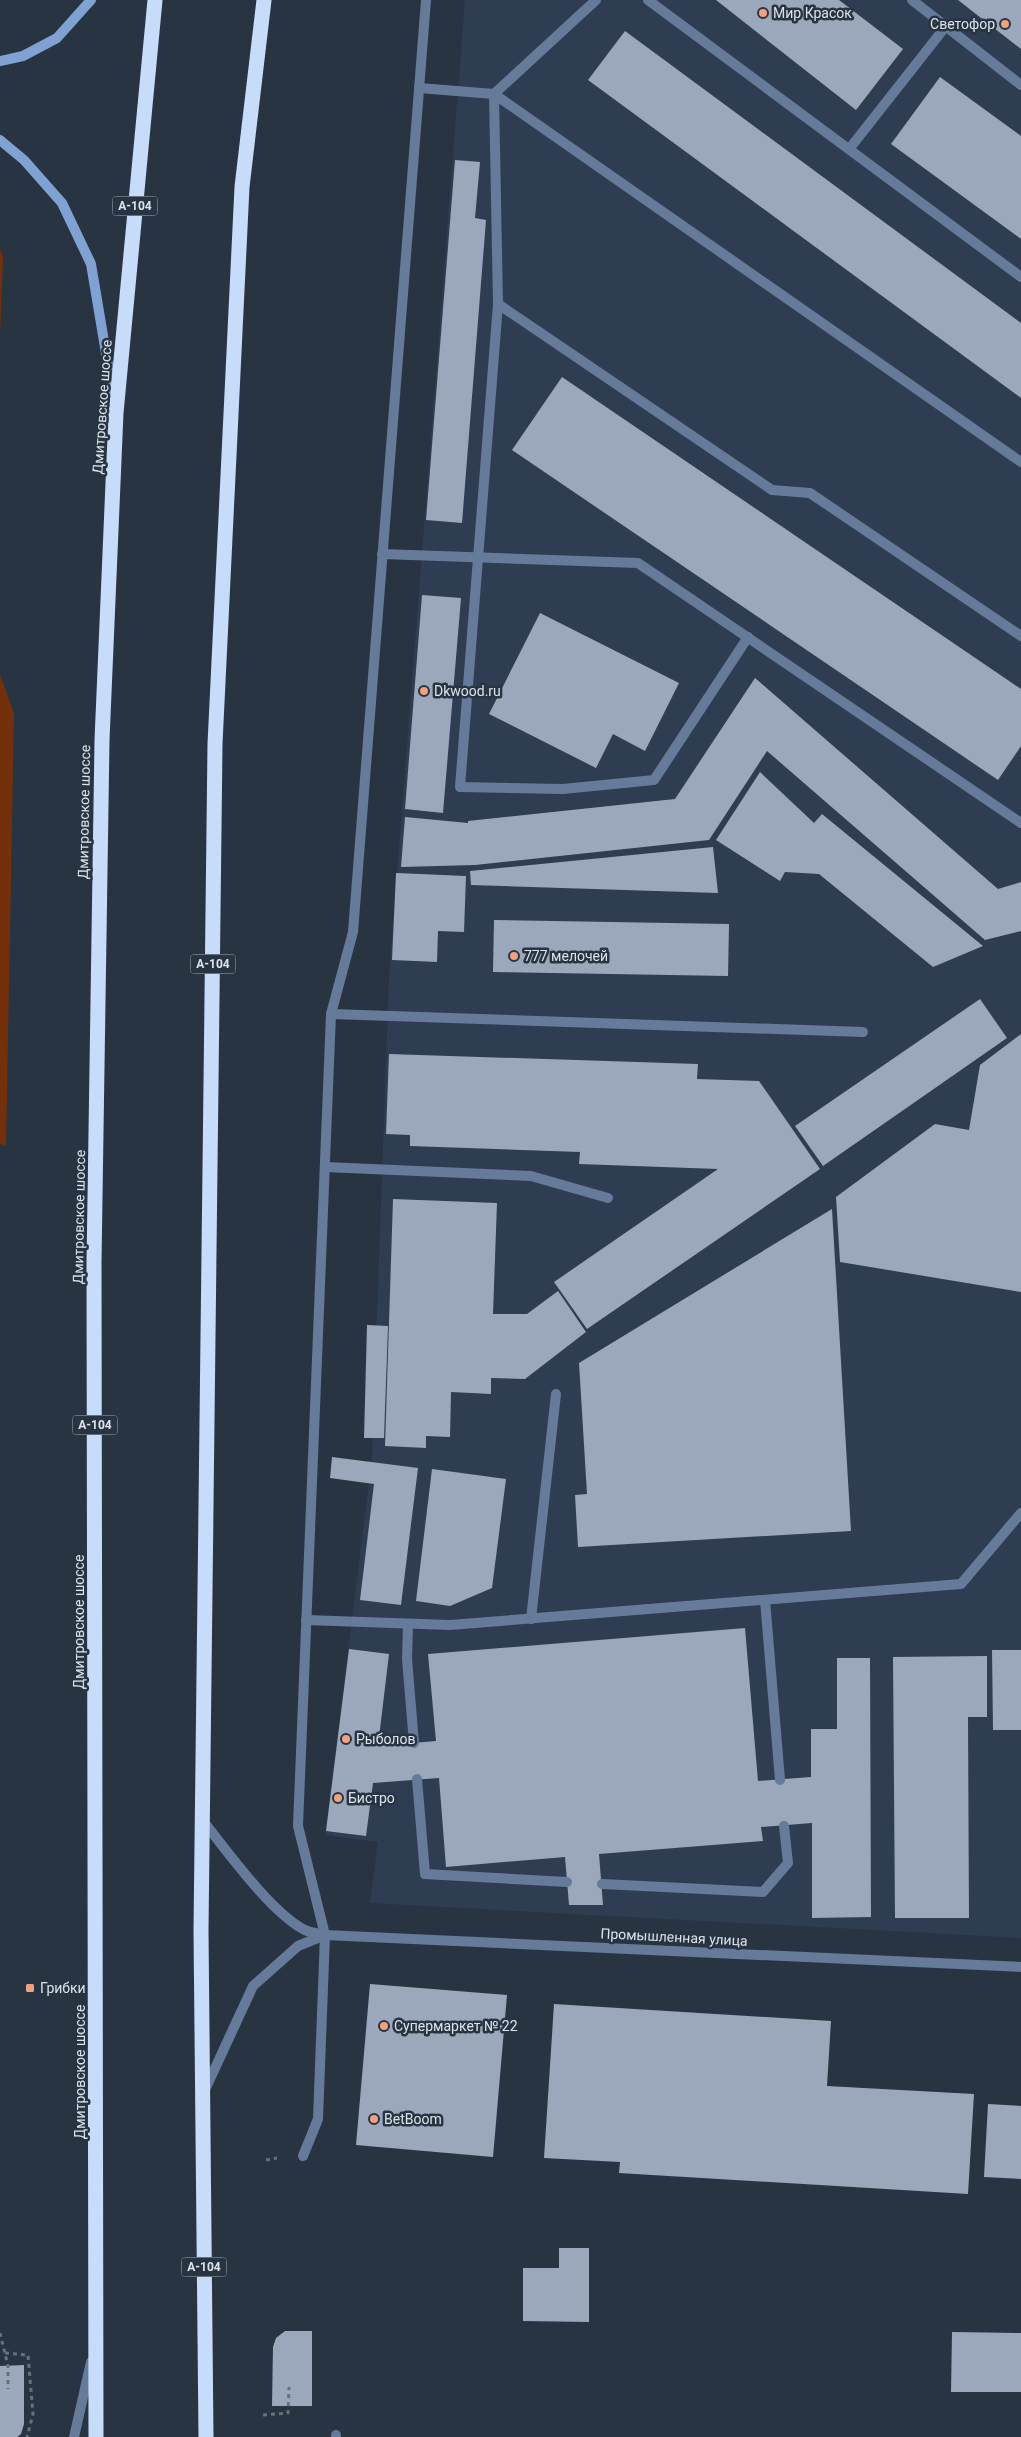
<svg xmlns="http://www.w3.org/2000/svg" width="1021" height="2437" viewBox="0 0 1021 2437" font-family="Roboto,sans-serif">
  <style>
    .built { fill: #2e3d51 }
    .green { fill: #73300b }
    .building { fill: #9ba8bb }
    .lines { fill: none; stroke-linecap: round; stroke-linejoin: round }
    .path { stroke: #67717e; stroke-width: 3; stroke-dasharray: 4 4; stroke-linecap: butt }
    .lane { stroke: #657b99; stroke-width: 10 }
    .street { stroke: #657b99; stroke-width: 10 }
    .secondary { stroke: #80a2d2; stroke-width: 10 }
    .highway { stroke: #c7dcf9; stroke-width: 15 }
    .poi-dot { fill: #f1a17d; stroke: #293443; stroke-width: 2 }
    .labels { text-anchor: middle; stroke-width: 5; stroke-linejoin: round; paint-order: stroke }
    .shield { fill: #293443; stroke: #a6aeb9; stroke-width: 1 }
    .shield-label { font-size: 12px; font-weight: bold; fill: #dce3ec }
    .poi-label { font-size: 14px; fill: #dce3ec; stroke: #293443; text-anchor: start }
    .street-label { font-size: 14px; fill: #dce3ec; stroke: #293443 }
  </style>
  <rect width="100%" height="100%" fill="#293443"/>
  <polygon class="built" points="465,0 1021,0 1021,1938 370,1903 378,1842 325,1835 372,1458 389,977"/>
  <g class="green">
    <polygon points="0,248 3,257 0,336"/>
    <polygon points="0,675 14,713 6,1146 0,1144"/>
  </g>
  <g class="building">
    <polygon points="716,0 839,0 903,49 856,110"/>
    <polygon points="958,0 1021,0 1021,49"/>
    <polygon points="625,31 1021,323 1021,398 588,80"/>
    <polygon points="940,77 1021,136 1021,239 891,144"/>
    <polygon points="455,160 480,162 475,218 486,220 462,523 426,520"/>
    <polygon points="562,377 1021,689 1021,746 998,780 512,450"/>
    <polygon points="422,595 461,598 443,813 405,809"/>
    <polygon points="540,613 679,683 645,751 613,734 596,768 489,714"/>
    <polygon points="755,678 998,889 1021,882 1021,931 985,940 767,751 709,840 475,865 401,867 405,817 468,823 468,821 675,799"/>
    <polygon points="760,772 814,823 822,814 983,946 933,967 819,874 785,872 780,881 716,840"/>
    <polygon points="713,847 718,893 471,885 470,871"/>
    <polygon points="396,873 466,876 464,932 438,931 437,962 392,960"/>
    <polygon points="494,920 729,924 728,976 493,972"/>
    <polygon points="980,999 1007,1038 823,1166 795,1126"/>
    <polygon points="1021,1034 1021,1292 840,1262 836,1197 935,1124 969,1130 980,1065"/>
    <polygon points="389,1054 698,1064 697,1079 759,1081 820,1169 587,1329 554,1282 718,1169 579,1164 580,1152 410,1146 410,1135 386,1134"/>
    <polygon points="393,1199 497,1203 493,1314 527,1314 558,1291 586,1332 525,1379 491,1378 491,1394 451,1392 450,1437 426,1436 426,1448 385,1446"/>
    <polygon points="832,1209 851,1531 578,1547 575,1495 587,1494 579,1363"/>
    <polygon points="367,1325 388,1326 384,1438 364,1438"/>
    <polygon points="332,1457 418,1468 401,1605 360,1600 374,1484 330,1478"/>
    <polygon points="432,1469 506,1479 492,1588 450,1606 416,1601"/>
    <polygon points="745,1628 758,1781 811,1777 811,1729 837,1729 837,1658 870,1658 871,1917 812,1918 812,1823 761,1827 763,1841 599,1854 603,1905 569,1905 565,1857 446,1867 439,1778 373,1783 366,1836 326,1831 349,1649 389,1654 378,1746 436,1741 428,1654"/>
    <polygon points="992,1650 1021,1650 1021,1730 993,1730"/>
    <polygon points="987,1656 987,1717 968,1717 969,1918 895,1918 893,1657"/>
    <polygon points="370,1984 507,1995 493,2157 356,2145"/>
    <polygon points="554,2004 831,2021 827,2086 974,2094 968,2194 619,2173 620,2162 544,2158"/>
    <polygon points="988,2104 1021,2106 1021,2179 984,2177"/>
    <polygon points="559,2248 589,2248 589,2322 523,2321 523,2268 559,2268"/>
    <polygon points="285,2331 312,2331 312,2406 272,2406 273,2347 276,2338"/>
    <polygon points="952,2332 1021,2333 1021,2392 951,2392"/>
    <polygon points="24,2365 24,2424 21,2434 17,2437 0,2437 0,2366"/>
  </g>
  <g class="lines">
    <g class="path">
      <polyline points="266,2160 277,2158"/>
      <polyline points="0,2333 8,2366 8,2389"/>
      <polyline points="5,2353 28,2355 33,2414 27,2437"/>
      <polyline points="263,2415 288,2413 289,2387"/>
    </g>
    <g class="lane">
      <polyline points="596,0 494,94 1021,462"/>
      <polyline points="648,0 1021,277"/>
      <polyline points="912,0 1021,85"/>
      <polyline points="419,88 494,94 498,304"/>
      <polyline points="850,148 946,26"/>
      <polyline points="382,554 638,563 1021,823"/>
      <polyline points="748,637 654,780 563,789 460,787 498,304 772,490 810,493 1021,636"/>
      <polyline points="331,1014 863,1032"/>
      <polyline points="325,1167 531,1176 608,1198"/>
      <polyline points="765,1600 780,1780"/>
      <polyline points="531,1619 556,1394"/>
      <polyline points="306,1620 450,1625 961,1584 1021,1513"/>
      <polyline points="408,1624 407,1659 414,1743"/>
      <polyline points="417,1779 425,1874 567,1882"/>
      <polyline points="602,1884 763,1892 788,1863 784,1826"/>
      <polyline points="303,2156 318,2119 325,1935 298,1826 331,1014 353,932 426,0"/>
      <polyline points="74,2437 91,2362"/>
      <polyline points="336,2437 336,2435"/>
    </g>
    <g class="street">
      <path d="M203,1821C228,1852 269,1910 303,1929C309,1933 318,1933 325,1935L1021,1967"/>
      <polyline points="204,2092 253,1986 298,1946 325,1935"/>
    </g>
    <g class="secondary">
      <polyline points="0,61 23,56 57,38 91,0"/>
      <polyline points="0,140 24,160 62,203 91,264 113,395"/>
    </g>
    <g class="highway">
      <polyline points="96,2437 94,1263 102,740 116,413 155,0"/>
      <polyline points="206,2437 201,1930 215,744 242,187 264,0"/>
    </g>
  </g>
  <g class="poi-dot">
    <circle cx="763" cy="13" r="5"/>
    <circle cx="1005" cy="24" r="5"/>
    <circle cx="424" cy="691" r="5"/>
    <circle cx="514" cy="956" r="5"/>
    <circle cx="346" cy="1739" r="5"/>
    <circle cx="338" cy="1798" r="5"/>
    <rect x="25" y="1983" width="10" height="10" rx="2.5"/>
    <circle cx="384" cy="2026" r="5"/>
    <circle cx="374" cy="2119" r="5"/>
  </g>
  <g class="labels">
    <g class="shield">
      <rect x="112.5" y="196.5" width="45" height="19" rx="4"/>
      <rect x="190.5" y="954.5" width="45" height="19" rx="4"/>
      <rect x="72.5" y="1415.5" width="45" height="19" rx="4"/>
      <rect x="181.5" y="2257.5" width="45" height="19" rx="4"/>
    </g>
    <g class="shield-label">
      <text x="135" y="210">А-104</text>
      <text x="213" y="968">А-104</text>
      <text x="95" y="1429">А-104</text>
      <text x="204" y="2271">А-104</text>
    </g>
    <g class="poi-label">
      <text x="773" y="18">Мир Красок</text>
      <text x="995" y="29" text-anchor="end">Светофор</text>
      <text x="434" y="696">Dkwood.ru</text>
      <text x="524" y="961">777 мелочей</text>
      <text x="356" y="1744">Рыболов</text>
      <text x="348" y="1803">Бистро</text>
      <text x="40" y="1993">Грибки</text>
      <text x="394" y="2031">Супермаркет № 22</text>
      <text x="384" y="2124">BetBoom</text>
    </g>
    <g class="street-label">
      <text transform="translate(102 407) rotate(-86)" y="5">Дмитровское шоссе</text>
      <text transform="translate(84 812) rotate(-89)" y="5">Дмитровское шоссе</text>
      <text transform="translate(79 1217) rotate(-89)" y="5">Дмитровское шоссе</text>
      <text transform="translate(79 1622) rotate(-90)" y="5">Дмитровское шоссе</text>
      <text transform="translate(674 1937) rotate(3)" y="5">Промышленная улица</text>
      <text transform="translate(80 2072) rotate(-90)" y="5">Дмитровское шоссе</text>
    </g>
  </g>
</svg>
